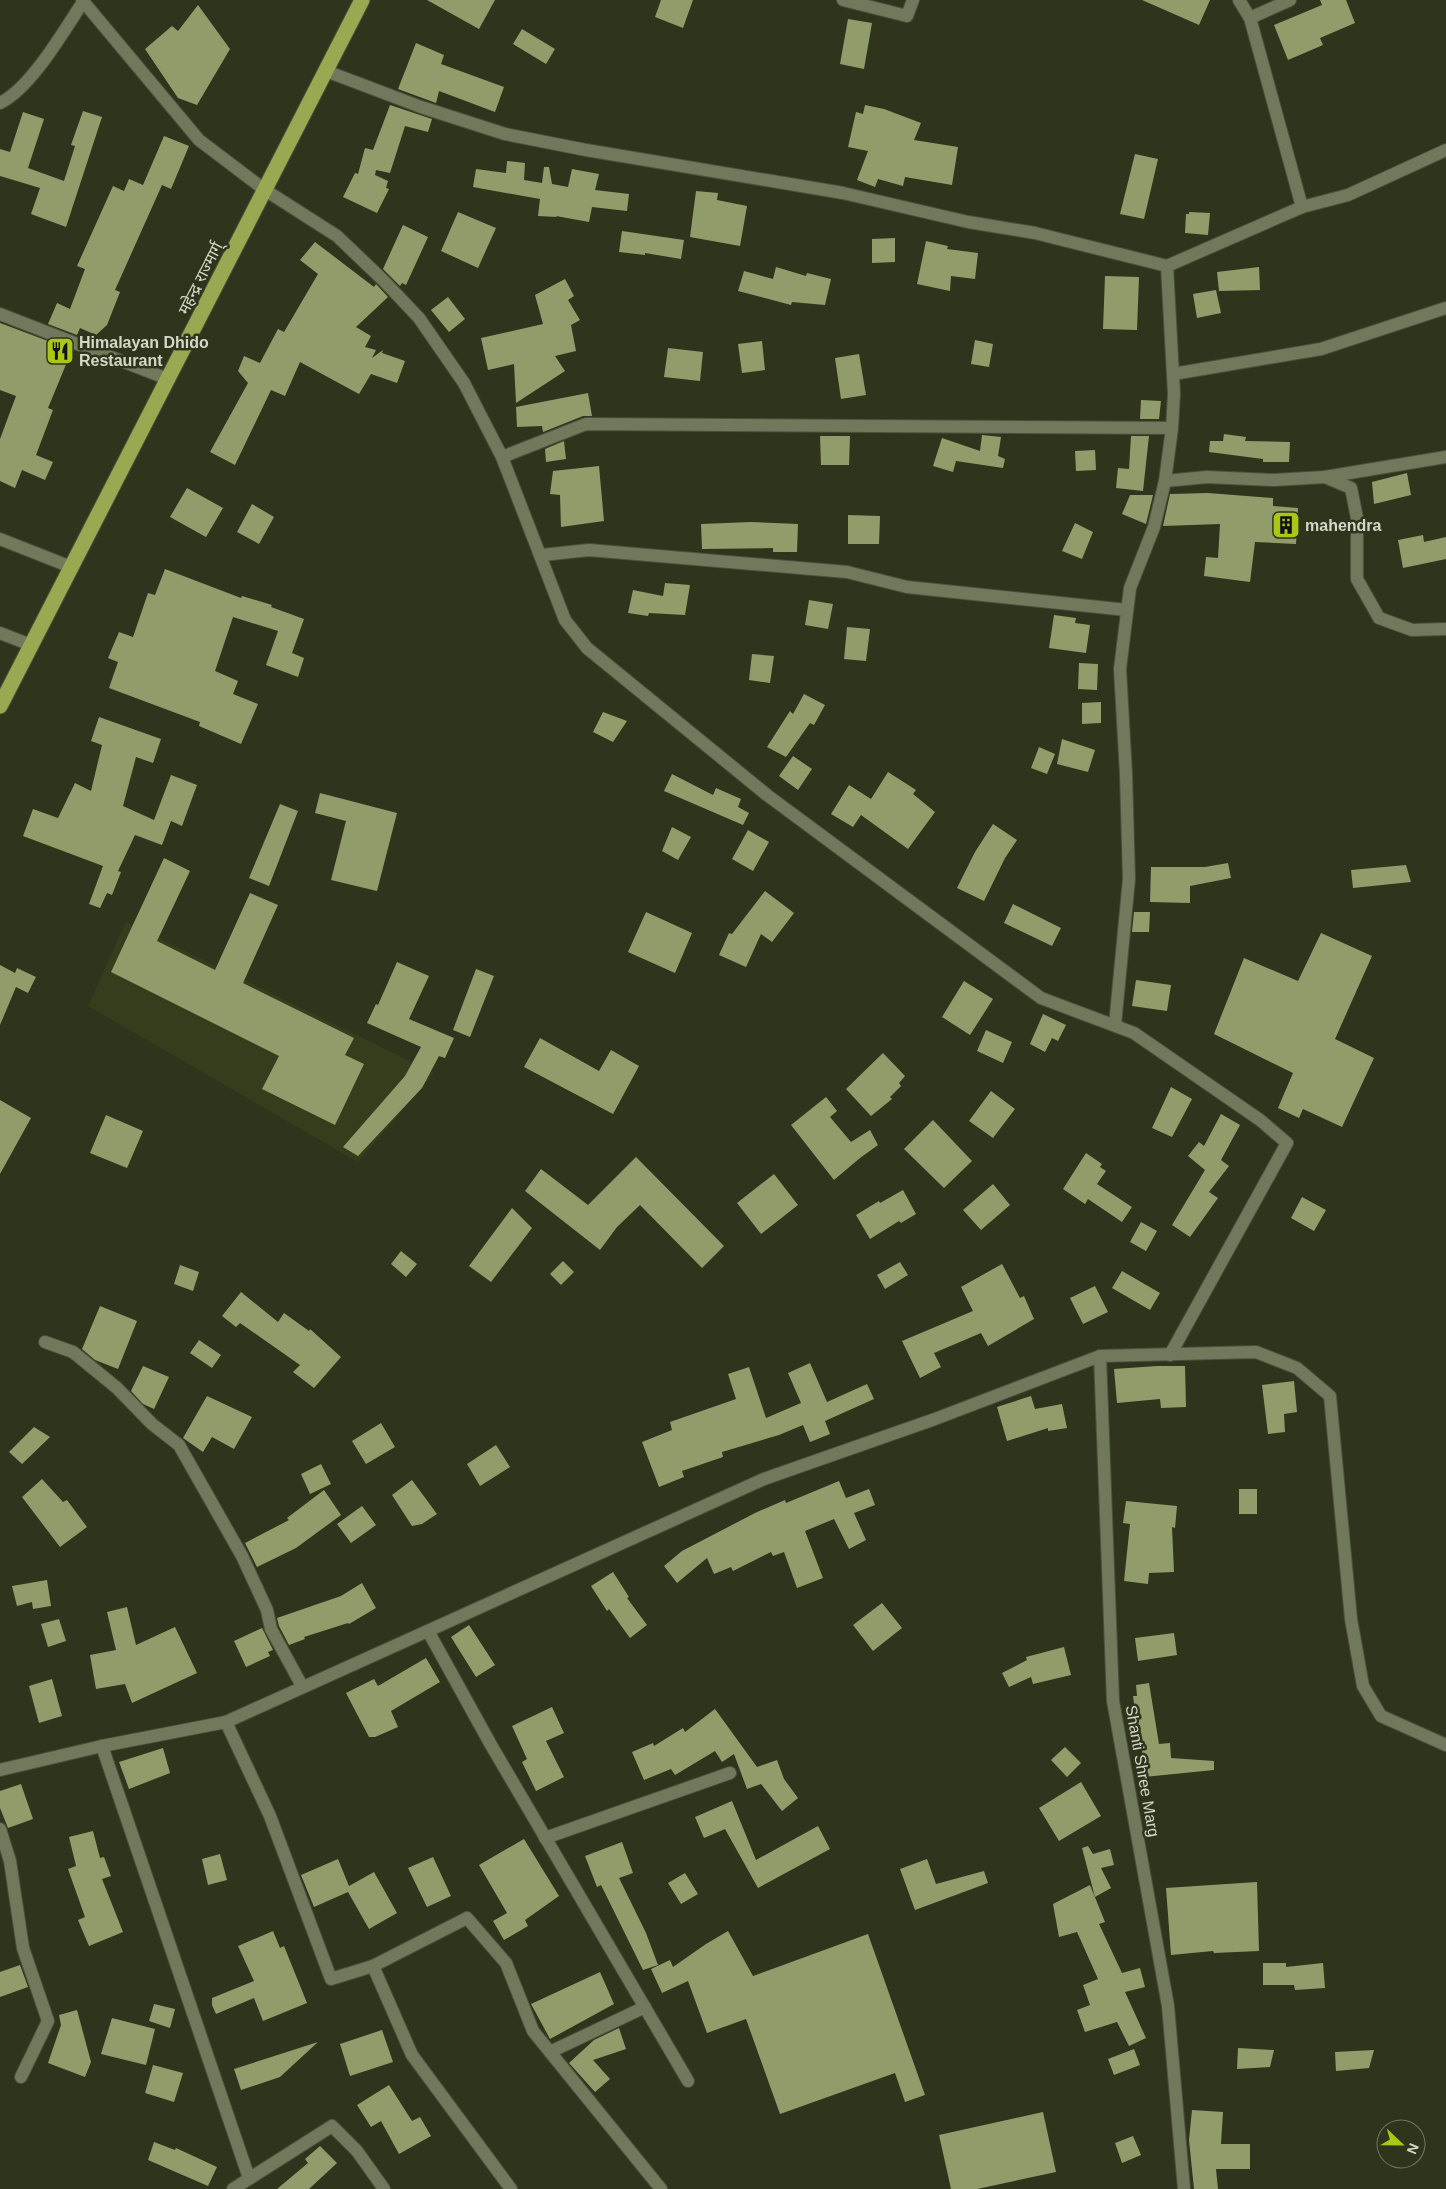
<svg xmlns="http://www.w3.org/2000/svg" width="1446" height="2189" viewBox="0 0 1446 2189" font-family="Arial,'Noto Sans Devanagari',sans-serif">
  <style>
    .built { fill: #363d1d }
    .building { fill: #909d6b }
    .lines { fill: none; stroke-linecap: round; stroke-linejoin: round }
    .street-casing { stroke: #4c513c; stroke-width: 14 }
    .highway-casing { stroke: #4c513c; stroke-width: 17 }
    .street { stroke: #71795d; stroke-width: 12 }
    .highway { stroke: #97aa52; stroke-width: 15 }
    .labels { text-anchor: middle; stroke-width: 5; stroke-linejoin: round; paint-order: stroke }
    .street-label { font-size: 16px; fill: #d3d8c8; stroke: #2f351c }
    .poi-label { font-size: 16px; font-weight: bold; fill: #d3d8c8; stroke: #2f351c; text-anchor: start }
  </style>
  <rect width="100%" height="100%" fill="#2f351c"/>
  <polygon class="built" points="126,922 434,1073 358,1162 88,1006"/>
  <g class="building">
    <polygon points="427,0 495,0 479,29"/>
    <polygon points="661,0 693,0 683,28 655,17"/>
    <polygon points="1142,0 1210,0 1199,25"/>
    <polygon points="1320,0 1346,0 1355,23 1320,38 1323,45 1288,60 1274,25 1322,5"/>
    <polygon points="198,5 230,49 197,105 178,98 145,49 172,26 178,31"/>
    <polygon points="848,19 872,23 864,69 840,64"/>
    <polygon points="522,29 555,49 546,64 513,44"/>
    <polygon points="416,43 444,55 441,64 504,87 495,112 439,91 436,103 398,89"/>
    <polygon points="390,105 432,119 428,132 405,126 390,173 376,170 375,175 388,181 386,188 389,189 377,213 343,197 355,173 358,174 365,148 373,150"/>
    <polygon points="865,105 884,109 921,123 914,140 958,147 952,185 905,177 903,186 878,179 875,187 857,180 868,151 848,147 856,112 863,114"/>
    <polygon points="83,111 102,117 66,227 31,214 40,188 0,176 0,149 10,152 23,112 44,119 28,168 64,181 75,146 71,145"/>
    <polygon points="164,136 189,146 171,189 162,185 115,290 120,292 107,325 96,335 80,328 77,335 48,324 57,303 70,309 85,269 77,266 113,186 124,191 129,179 143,185"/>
    <polygon points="1135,154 1158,159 1144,219 1120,214"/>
    <polygon points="507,161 525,163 524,180 542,183 544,167 549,167 552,184 568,187 572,169 599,174 595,190 629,194 627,211 592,207 589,222 556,216 557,217 538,216 540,199 473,187 476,169 506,173"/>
    <polygon points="696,191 718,193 717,200 747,206 740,246 690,237"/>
    <polygon points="458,212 496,228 478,268 441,251"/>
    <polygon points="1189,212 1210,213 1208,235 1185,233 1186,214 1189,214"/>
    <polygon points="403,225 428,237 406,285 402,283 400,286 383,269"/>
    <polygon points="622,231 684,240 681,259 645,253 645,255 619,252"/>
    <polygon points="895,238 895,262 872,263 872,239"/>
    <polygon points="926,241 948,246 947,249 978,253 975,279 951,276 950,291 917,284"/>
    <polygon points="315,242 374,287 376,284 388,297 356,327 371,336 365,347 376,350 372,358 383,350 382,353 405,361 397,383 371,374 359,394 300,362 285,396 271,390 235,465 210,452 248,383 238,371 244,356 260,363 278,329 284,332 318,274 300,260"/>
    <polygon points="776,267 806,276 807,273 831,279 825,305 792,302 791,305 738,291 744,271 773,279"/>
    <polygon points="1259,267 1260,290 1219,291 1217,272"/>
    <polygon points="1105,276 1139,277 1137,330 1103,329"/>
    <polygon points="565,279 574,296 568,300 580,320 571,325 576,351 555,356 565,371 516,403 514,364 488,370 481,338 543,324 535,295"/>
    <polygon points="1216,290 1221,313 1197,318 1193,294"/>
    <polygon points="448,297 465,319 449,332 431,310"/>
    <polygon points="0,323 72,350 48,408 53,410 36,455 53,462 45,480 22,470 15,488 0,481 0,439 16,396 0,390"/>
    <polygon points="975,340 993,344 989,367 971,364"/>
    <polygon points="762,341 765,370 742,373 738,344"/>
    <polygon points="668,348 703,352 700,381 664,377"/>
    <polygon points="859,354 866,395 841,399 835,358"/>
    <polygon points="588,393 592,416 583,416 543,432 542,426 517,427 516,407"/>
    <polygon points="1141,400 1161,401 1159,419 1140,419"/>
    <polygon points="1224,434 1246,437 1245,441 1290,442 1289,462 1263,462 1263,459 1209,452 1210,441 1223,441"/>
    <polygon points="982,435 1001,437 998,456 1005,459 1003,468 956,461 953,472 933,466 942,438 980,451"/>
    <polygon points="820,436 850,436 849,465 821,465"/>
    <polygon points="1131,436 1149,436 1143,491 1116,488 1118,468 1129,469"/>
    <polygon points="564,441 566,459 546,462 545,449"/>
    <polygon points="1095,450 1096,470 1076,471 1075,451"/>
    <polygon points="599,466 604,521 561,527 560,495 550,494 553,471"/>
    <polygon points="1407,473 1411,495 1374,504 1372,482"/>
    <polygon points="187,488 223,508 206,537 170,517"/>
    <polygon points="1208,493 1273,498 1273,506 1298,508 1296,544 1255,542 1250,582 1204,576 1206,557 1218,558 1220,524 1163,526 1170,494"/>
    <polygon points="1130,495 1153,495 1146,524 1122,514"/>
    <polygon points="252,504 274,517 259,544 237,532"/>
    <polygon points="848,515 880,516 879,544 848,544"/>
    <polygon points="751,522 798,524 797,552 773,552 773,548 702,549 701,524"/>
    <polygon points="1075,523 1093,532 1082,559 1062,551"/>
    <polygon points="1423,535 1424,542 1446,537 1446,559 1403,568 1398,540"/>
    <polygon points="165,569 241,598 242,596 272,605 271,607 304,619 292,653 304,658 298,677 266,665 278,631 233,617 215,671 238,681 233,694 258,704 241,744 199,726 200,722 109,688 118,662 108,658 119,632 133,637 148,593 155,595"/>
    <polygon points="665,583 690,585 685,615 649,613 648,616 628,613 633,590 663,596"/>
    <polygon points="809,600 833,604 828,629 805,625"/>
    <polygon points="1054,615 1076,618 1075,623 1090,625 1086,653 1049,648"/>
    <polygon points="847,627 870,629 866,661 844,659"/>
    <polygon points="752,654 774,656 770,683 749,680"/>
    <polygon points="1079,663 1098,664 1097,690 1078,689"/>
    <polygon points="804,694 825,705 814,725 810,723 786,757 767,747 790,711 793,714"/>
    <polygon points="1101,702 1101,723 1082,724 1082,703"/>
    <polygon points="603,712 627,721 613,742 593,732"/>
    <polygon points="99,717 161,739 153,763 136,757 123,806 154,820 171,775 197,785 182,826 171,821 162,845 135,835 118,871 121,872 112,895 107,893 100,908 89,904 103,866 23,836 33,809 58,818 75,783 91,791 102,745 91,741"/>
    <polygon points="1062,739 1095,750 1088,772 1057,764"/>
    <polygon points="1039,747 1055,754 1047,774 1031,768"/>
    <polygon points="793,756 812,769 798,790 779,776"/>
    <polygon points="888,772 916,790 913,794 935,812 908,849 861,815 853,827 831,814 849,785 871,799"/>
    <polygon points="672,774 713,795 716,788 741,799 738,807 749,813 743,825 664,791"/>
    <polygon points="320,793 397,813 377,891 331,880 346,821 315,813"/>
    <polygon points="280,804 298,811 269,886 249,878"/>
    <polygon points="993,824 1017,840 1005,858 984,901 957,888 975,852"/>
    <polygon points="672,827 691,837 678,860 662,851"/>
    <polygon points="748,830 769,842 753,871 732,859"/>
    <polygon points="164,858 190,871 157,941 215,970 250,893 278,905 243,983 354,1038 345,1055 364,1064 335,1125 262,1089 279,1056 111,972"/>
    <polygon points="1228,863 1231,878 1190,886 1190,903 1150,902 1151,867 1205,867"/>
    <polygon points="1406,865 1411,882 1353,888 1351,870"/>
    <polygon points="765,891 794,913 772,942 761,934 746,967 719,955 729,933 732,934"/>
    <polygon points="1013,904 1061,928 1052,946 1004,923"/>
    <polygon points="646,912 692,933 675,973 628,952"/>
    <polygon points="1134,912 1150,912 1149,932 1132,932"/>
    <polygon points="1321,933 1372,956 1335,1039 1374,1058 1342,1127 1303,1109 1299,1118 1278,1108 1293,1073 1214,1034 1244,958 1298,981"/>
    <polygon points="397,962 429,976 409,1019 454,1038 445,1058 439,1056 422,1088 358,1156 343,1147 405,1076 421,1047 367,1023 376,1004 378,1005"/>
    <polygon points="0,965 15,973 17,968 36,977 28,993 16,987 0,1025"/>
    <polygon points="476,969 494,976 470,1037 453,1030"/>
    <polygon points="1136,980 1171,985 1167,1011 1132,1006"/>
    <polygon points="964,981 993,999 970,1035 942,1017"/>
    <polygon points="1043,1014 1066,1025 1058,1041 1052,1038 1045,1052 1030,1044"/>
    <polygon points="986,1030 1012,1042 1003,1063 977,1051"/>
    <polygon points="540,1038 599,1071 611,1050 639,1066 613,1114 524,1067"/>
    <polygon points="883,1053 905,1076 899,1083 901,1086 890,1097 892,1099 871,1116 846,1089"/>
    <polygon points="1171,1087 1192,1099 1172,1137 1152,1128"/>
    <polygon points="991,1091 1015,1109 993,1138 969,1121"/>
    <polygon points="826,1097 837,1111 830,1117 851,1142 870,1130 878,1145 860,1158 834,1180 791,1125"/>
    <polygon points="0,1100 31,1118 0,1174"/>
    <polygon points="1221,1114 1240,1125 1221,1160 1229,1166 1209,1192 1218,1198 1190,1237 1172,1225 1205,1170 1188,1156 1199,1142 1204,1146"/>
    <polygon points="106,1115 143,1131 127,1168 90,1153"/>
    <polygon points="933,1120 972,1161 944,1188 904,1149"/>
    <polygon points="1086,1153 1102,1164 1100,1167 1106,1171 1097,1184 1132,1207 1122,1222 1088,1199 1085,1204 1063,1189"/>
    <polygon points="636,1157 724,1246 702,1268 640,1205 617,1227 600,1250 525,1191 541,1169 588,1205"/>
    <polygon points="774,1174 798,1205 761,1234 737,1203"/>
    <polygon points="993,1184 1010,1205 981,1230 963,1210"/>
    <polygon points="903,1190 916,1214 901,1223 899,1221 870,1239 856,1215 879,1201 880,1203"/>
    <polygon points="1302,1197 1326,1210 1314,1231 1291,1218"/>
    <polygon points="512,1208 532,1228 491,1282 469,1266"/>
    <polygon points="1141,1222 1157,1231 1146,1251 1130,1242"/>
    <polygon points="401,1251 417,1264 406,1277 391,1264"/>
    <polygon points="563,1261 574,1272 561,1285 550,1274"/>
    <polygon points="900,1262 908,1275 885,1289 877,1275"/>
    <polygon points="1002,1264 1020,1298 1024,1296 1034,1319 988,1346 981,1333 934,1353 941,1367 920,1378 902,1341 973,1311 961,1287"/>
    <polygon points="180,1265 199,1272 193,1291 174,1284"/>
    <polygon points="1122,1271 1160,1293 1150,1310 1112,1288"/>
    <polygon points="1095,1286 1108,1312 1083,1324 1070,1298"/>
    <polygon points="241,1292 278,1322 284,1313 309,1331 310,1329 341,1357 314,1388 293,1372 300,1365 240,1323 236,1327 222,1316"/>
    <polygon points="100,1306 137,1321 118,1369 95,1360 82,1349"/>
    <polygon points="199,1340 221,1355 212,1368 190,1353"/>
    <polygon points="810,1363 827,1402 867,1384 874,1399 825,1421 830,1434 810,1442 803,1425 779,1435 722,1452 723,1457 682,1471 684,1477 659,1487 642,1442 672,1430 670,1422 736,1399 728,1374 749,1367 766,1418 801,1403 788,1373"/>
    <polygon points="143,1366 169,1377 154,1409 143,1404 131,1391"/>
    <polygon points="1157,1366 1185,1366 1186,1407 1161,1408 1160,1399 1117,1403 1114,1369"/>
    <polygon points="1294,1381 1297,1412 1284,1414 1285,1432 1268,1434 1262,1385"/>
    <polygon points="207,1396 252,1417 234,1449 212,1437 203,1452 183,1438"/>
    <polygon points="1031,1396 1035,1409 1062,1404 1067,1428 1048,1431 1048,1428 1007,1441 997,1407"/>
    <polygon points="381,1423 395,1447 366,1464 352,1441"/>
    <polygon points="34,1427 50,1437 22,1464 9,1452"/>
    <polygon points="496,1445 510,1467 480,1486 467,1464"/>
    <polygon points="321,1464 331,1484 310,1494 301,1474"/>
    <polygon points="42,1479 63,1502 67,1500 87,1527 60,1547 22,1497"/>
    <polygon points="412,1480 437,1514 422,1524 412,1526 392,1495"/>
    <polygon points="839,1481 846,1498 869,1489 875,1505 854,1513 866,1540 849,1549 834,1519 805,1531 823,1578 797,1588 784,1552 773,1556 771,1552 733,1571 731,1567 714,1574 707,1558 677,1583 664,1566 682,1551 755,1513 785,1500 786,1503"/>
    <rect x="1239" y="1489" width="18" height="25"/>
    <polygon points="324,1490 341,1515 296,1548 257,1567 245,1543 289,1520 287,1518"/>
    <polygon points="1126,1501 1177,1506 1175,1528 1172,1527 1174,1572 1149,1573 1148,1584 1124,1581 1130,1524 1123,1523"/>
    <polygon points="362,1506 376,1525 351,1543 337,1524"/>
    <polygon points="613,1572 629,1597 627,1598 647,1625 630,1638 609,1609 607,1611 591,1586"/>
    <polygon points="47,1580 51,1606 33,1609 32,1602 17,1606 12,1586"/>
    <polygon points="362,1583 376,1608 349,1624 348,1623 304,1637 305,1639 289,1645 279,1626 277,1618 341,1596"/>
    <polygon points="882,1603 902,1628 873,1651 853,1625"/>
    <polygon points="127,1607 136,1645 175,1627 197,1673 132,1703 125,1684 96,1689 90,1655 116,1650 107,1612"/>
    <polygon points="59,1619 66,1641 48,1647 41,1624"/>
    <polygon points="469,1625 495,1665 476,1677 451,1637"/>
    <polygon points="262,1628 273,1650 268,1652 270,1656 246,1667 234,1641"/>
    <polygon points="1174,1633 1177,1655 1138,1661 1135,1638"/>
    <polygon points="1064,1647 1071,1675 1033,1684 1031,1677 1009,1687 1002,1673 1027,1660 1026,1657"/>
    <polygon points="426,1658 440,1682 391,1711 398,1727 375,1737 369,1737 346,1693 374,1679 378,1686"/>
    <polygon points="52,1679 62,1716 39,1723 29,1686"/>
    <polygon points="1149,1683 1159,1744 1170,1743 1171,1758 1214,1761 1214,1770 1144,1777 1140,1725 1137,1725 1133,1696 1137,1696 1136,1685"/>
    <polygon points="552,1707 564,1733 546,1741 564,1777 536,1791 522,1762 527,1759 512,1726"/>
    <polygon points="715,1709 757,1767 777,1760 784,1779 798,1798 782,1811 761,1784 747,1789 734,1754 722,1762 715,1751 675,1775 671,1769 644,1780 632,1752 653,1743 654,1746 683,1728 685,1732"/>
    <polygon points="1065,1747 1081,1763 1067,1777 1051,1760"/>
    <polygon points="163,1748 170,1773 129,1789 119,1762"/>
    <polygon points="1081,1782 1101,1816 1059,1841 1039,1808"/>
    <polygon points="21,1784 33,1819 8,1828 0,1808 0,1791"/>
    <polygon points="732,1801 756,1860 818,1826 830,1849 758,1888 725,1829 704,1838 695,1817"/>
    <polygon points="93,1831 100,1858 104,1857 111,1876 102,1879 123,1932 89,1946 78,1920 85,1917 68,1869 76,1866 69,1837"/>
    <polygon points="524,1839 559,1896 525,1920 528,1926 504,1940 493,1921 507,1913 479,1865"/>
    <polygon points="622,1842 633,1873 619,1878 646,1933 658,1965 643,1970 601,1885 597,1887 585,1856"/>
    <polygon points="1088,1846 1093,1854 1110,1849 1114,1865 1101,1868 1111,1888 1095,1897 1082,1848"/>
    <polygon points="220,1854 227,1880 208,1885 202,1859"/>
    <polygon points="433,1857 451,1896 427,1907 408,1868"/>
    <polygon points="338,1859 349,1886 374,1872 397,1913 369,1929 348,1892 314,1907 301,1875"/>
    <polygon points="927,1859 936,1884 984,1871 988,1883 915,1910 900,1869"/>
    <polygon points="685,1873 698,1894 681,1904 668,1883"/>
    <polygon points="1257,1882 1259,1951 1214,1953 1213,1951 1171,1955 1166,1888"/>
    <polygon points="1090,1885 1105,1922 1099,1924 1122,1973 1140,1968 1145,1987 1125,1992 1146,2038 1129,2046 1117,2022 1085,2032 1077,2010 1090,2005 1083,1985 1098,1979 1077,1932 1059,1937 1053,1904"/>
    <polygon points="273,1931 280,1948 284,1946 307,2003 263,2021 254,1998 216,2014 212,2005 212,1998 254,1981 238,1946"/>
    <polygon points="728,1931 753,1976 868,1934 925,2095 905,2102 895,2073 780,2114 746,2019 707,2033 688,1981 662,1993 651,1969 670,1960 673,1967 706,1944"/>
    <polygon points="1263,1963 1286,1963 1286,1967 1323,1963 1325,1988 1295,1990 1294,1985 1263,1985"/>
    <polygon points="20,1965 28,1987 0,1997 0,1972"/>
    <polygon points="600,1972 614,2004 550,2039 531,2004"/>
    <polygon points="154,2004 175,2009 170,2028 149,2021"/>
    <polygon points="77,2010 91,2062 85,2077 48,2063 61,2025 59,2015"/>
    <polygon points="112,2018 155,2029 146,2065 101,2054"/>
    <polygon points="619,2028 626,2049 593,2060 610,2079 595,2092 569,2063 594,2040"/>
    <polygon points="382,2030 393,2062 350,2076 340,2044"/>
    <polygon points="318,2042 280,2077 241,2090 234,2069"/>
    <polygon points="1238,2048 1274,2050 1270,2067 1237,2069"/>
    <polygon points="1134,2049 1140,2065 1114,2075 1108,2059"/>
    <polygon points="1374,2050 1369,2068 1336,2071 1335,2052"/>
    <polygon points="153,2065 183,2073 174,2102 145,2093"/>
    <polygon points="389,2085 412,2121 420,2117 431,2136 399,2154 381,2121 371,2127 357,2105"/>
    <polygon points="1192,2110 1223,2112 1221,2144 1250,2144 1250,2169 1216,2169 1218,2189 1194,2189 1189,2140"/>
    <polygon points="1043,2112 1056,2172 977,2189 951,2189 939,2135"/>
    <polygon points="1133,2136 1141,2155 1122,2163 1115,2143"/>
    <polygon points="154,2142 175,2150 176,2148 217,2167 208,2186 148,2160"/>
    <polygon points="320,2146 337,2163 309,2189 277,2189 308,2163 305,2159"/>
  </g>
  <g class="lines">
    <defs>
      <g id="street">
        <polyline points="82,0 199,140 265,190 337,236 384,281 419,318 464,383 502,457 565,620 587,648 767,795 1041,998 1134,1033 1260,1120 1287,1143 1170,1355"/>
        <polyline points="843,0 907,16 913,0"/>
        <polyline points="1239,0 1250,18 1302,207"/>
        <polyline points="1250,18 1290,0"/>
        <polyline points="326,71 421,107 505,134 586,150 843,193 968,222 1035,233 1167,266 1174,394 1172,428 1165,481 1154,527 1130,588 1120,669 1126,774 1129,879 1115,1025"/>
        <path d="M0,103C31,88 63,32 83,2"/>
        <polyline points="1167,266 1302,207 1348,195 1446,150"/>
        <polyline points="0,314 168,379"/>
        <polyline points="1173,374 1321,349 1446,308"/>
        <polyline points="502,457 586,424 1172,428"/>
        <polyline points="1325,477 1446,457"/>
        <polyline points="1165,481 1207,477 1274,480 1325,477 1351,488 1357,518 1357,579 1379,618 1412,630 1446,629"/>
        <polyline points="0,539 71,567"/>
        <polyline points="542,555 589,550 847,572 907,587 1127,610"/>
        <polyline points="0,633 31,645"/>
        <polyline points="45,1342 73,1352 117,1388 152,1424 179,1445 242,1556 267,1610 271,1629 302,1686"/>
        <polyline points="1100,1356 1113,1701 1168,2006 1184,2189"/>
        <polyline points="428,1631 491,1745 688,2081"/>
        <polyline points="226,1722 270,1816 331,1979 373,1966 467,1918 506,1963 533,2031 661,2189"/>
        <polyline points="102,1746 249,2178"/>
        <polyline points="0,1770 102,1746 226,1722 764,1479 935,1419 1100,1356 1256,1352 1297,1368 1330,1396 1351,1619 1363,1686 1381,1716 1446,1745"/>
        <polyline points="0,1829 10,1861 23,1948 48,2021 21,2077"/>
        <polyline points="545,1838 730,1773"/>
        <polyline points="373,1966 412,2055 511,2189"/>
        <polyline points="550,2052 645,2007"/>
        <polyline points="233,2189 332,2126 357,2151 384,2189"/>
      </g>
      <polyline id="highway" points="0,706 362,0"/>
    </defs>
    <use href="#street" class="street-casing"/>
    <use href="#highway" class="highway-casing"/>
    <use href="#street" class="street"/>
    <use href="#highway" class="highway"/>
  </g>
  <defs>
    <symbol id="restaurant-square" viewBox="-11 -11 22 22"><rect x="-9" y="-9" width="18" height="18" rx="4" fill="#aac718" stroke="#2f351c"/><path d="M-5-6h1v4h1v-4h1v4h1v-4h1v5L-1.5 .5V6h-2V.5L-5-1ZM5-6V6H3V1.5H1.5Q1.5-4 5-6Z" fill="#111"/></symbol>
    <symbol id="building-square" viewBox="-11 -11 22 22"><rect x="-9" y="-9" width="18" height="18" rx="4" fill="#aac718" stroke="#2f351c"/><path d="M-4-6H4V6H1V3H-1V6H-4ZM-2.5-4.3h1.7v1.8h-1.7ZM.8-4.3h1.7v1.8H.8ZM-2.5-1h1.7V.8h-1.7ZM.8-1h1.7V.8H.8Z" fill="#111"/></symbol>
  </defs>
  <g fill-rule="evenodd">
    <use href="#restaurant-square" x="44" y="335" width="32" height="32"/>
    <use href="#building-square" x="1270" y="509" width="32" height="32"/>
  </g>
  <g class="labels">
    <g class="street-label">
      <text transform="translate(200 278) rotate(-63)" y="6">महेन्द्र राज्मार्ग्</text>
      <text transform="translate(1143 1771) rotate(80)" y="6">Shanti Shree Marg</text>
    </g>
    <g class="poi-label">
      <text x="79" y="348">Himalayan Dhido<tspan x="79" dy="18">Restaurant</tspan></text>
      <text x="1305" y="531">mahendra</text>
    </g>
  </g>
  <g transform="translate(1401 2144) rotate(112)"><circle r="24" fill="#2f351c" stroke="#717661"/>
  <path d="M0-4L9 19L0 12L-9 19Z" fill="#aac718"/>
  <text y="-8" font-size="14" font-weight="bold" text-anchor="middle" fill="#d3d8c8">N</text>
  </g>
</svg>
